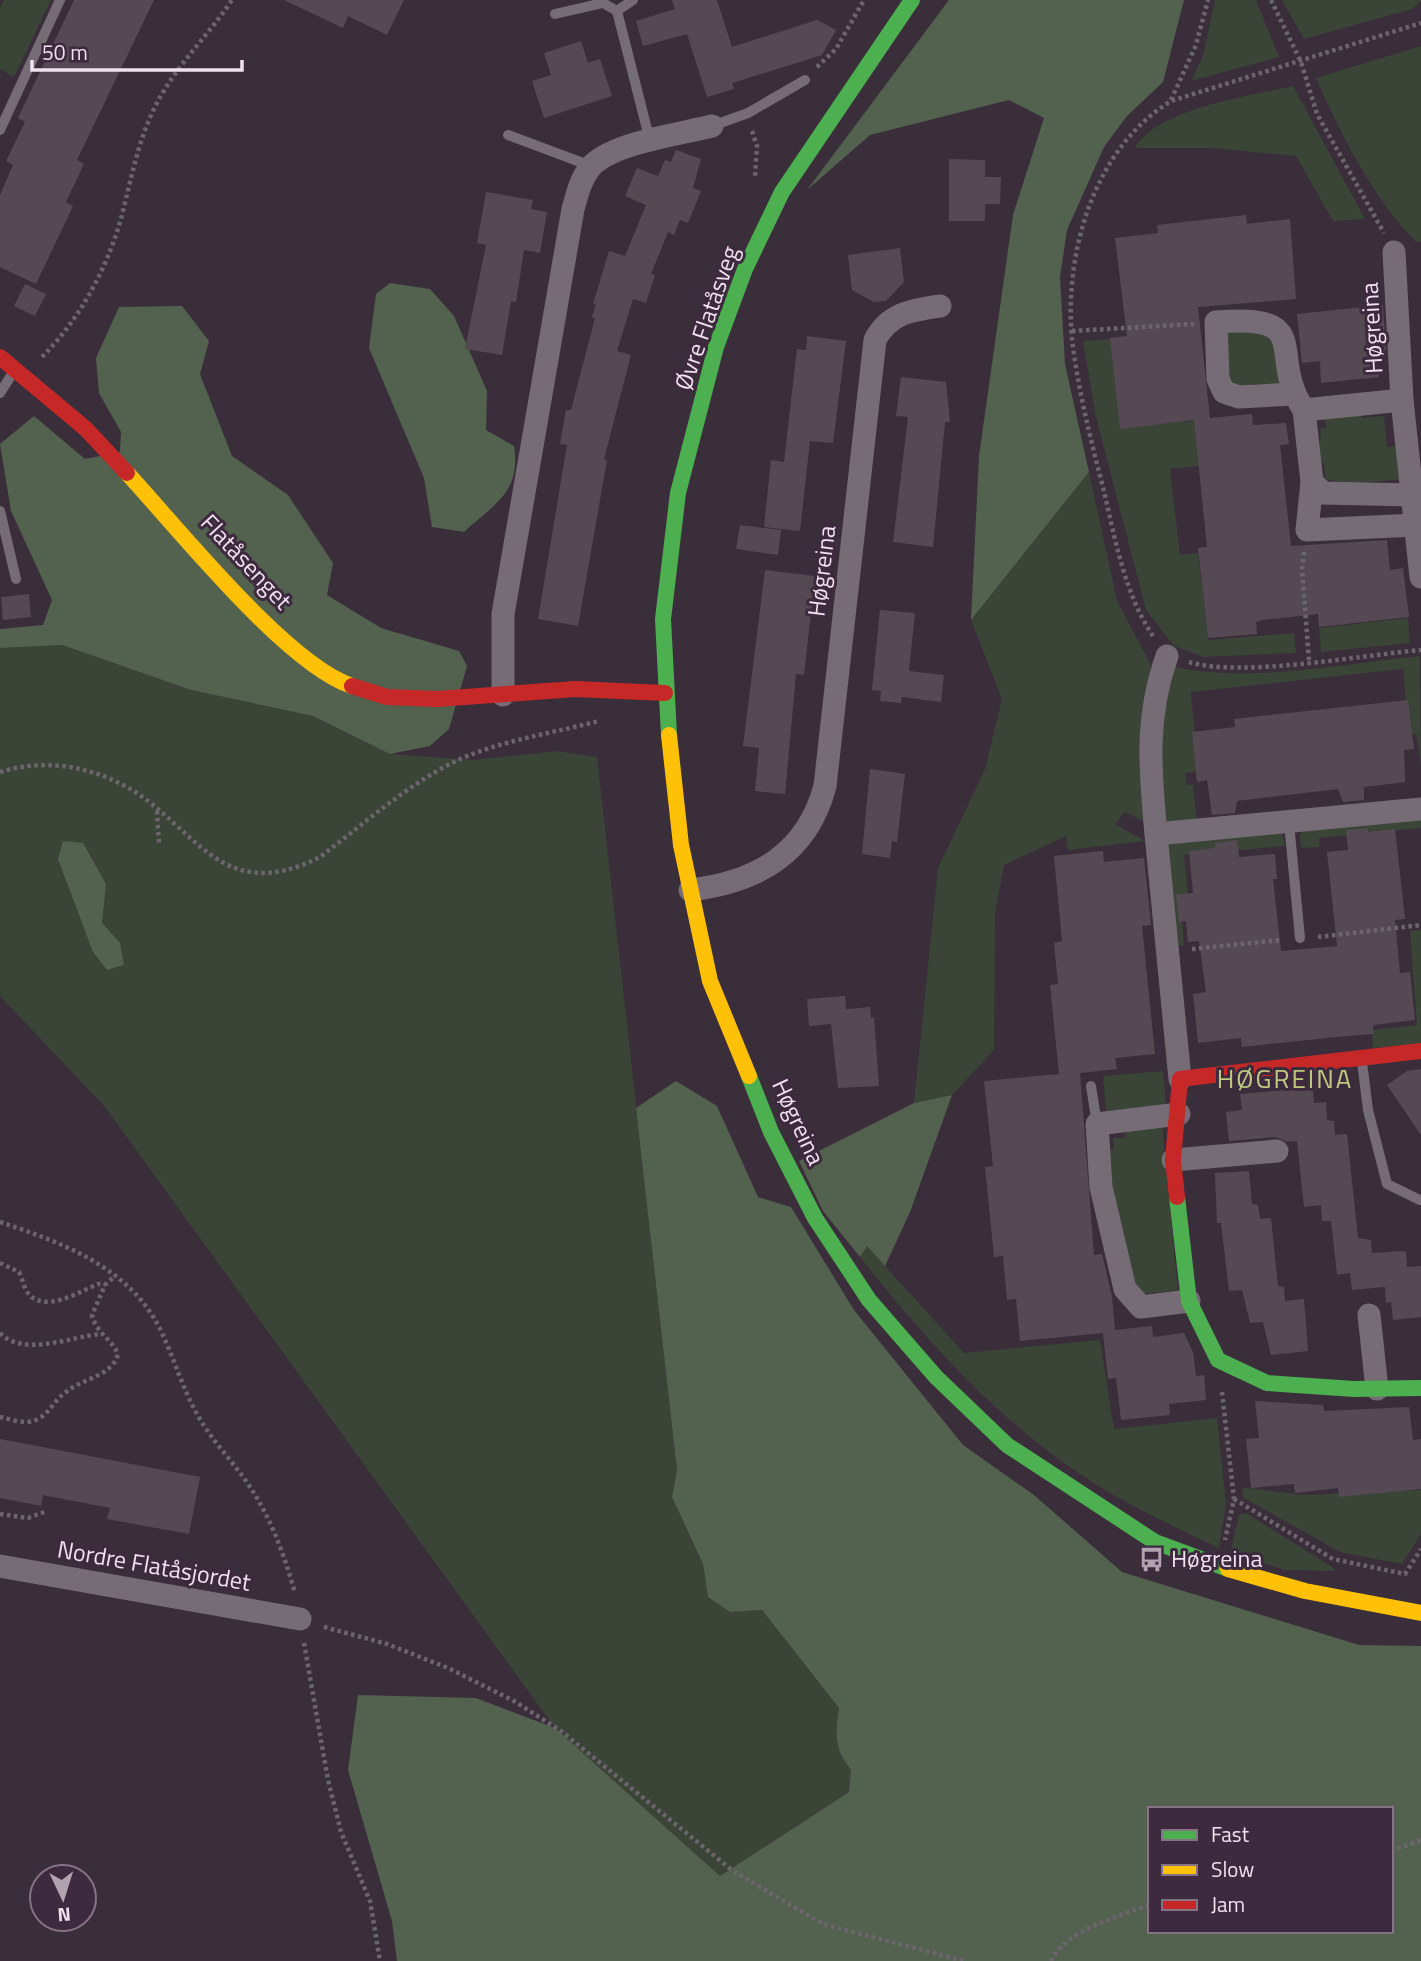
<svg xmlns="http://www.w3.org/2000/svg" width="1421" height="1961" viewBox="0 0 1421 1961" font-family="'Titillium Web',sans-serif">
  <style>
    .green { fill: #3a4437 }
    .forest { fill: #53614f; fill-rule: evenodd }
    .building { fill: #554a54 }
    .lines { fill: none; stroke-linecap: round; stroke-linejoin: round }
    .path { stroke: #6d656d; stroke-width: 4.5; stroke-dasharray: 3.5 3.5; stroke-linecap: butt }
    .lane { stroke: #766c76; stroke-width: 10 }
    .street { stroke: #766c76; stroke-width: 23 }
    .fast { stroke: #4caf50; stroke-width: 16 }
    .slow { stroke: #ffc107; stroke-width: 16 }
    .jam { stroke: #c62828; stroke-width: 16 }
    .labels { text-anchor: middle; stroke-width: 6; stroke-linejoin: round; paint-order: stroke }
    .street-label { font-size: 24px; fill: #efe1ee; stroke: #3e2a3e }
    .poi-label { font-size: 24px; fill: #efe1ee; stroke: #3e2a3e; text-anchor: start }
    .neighbourhood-label { font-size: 26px; letter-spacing: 2px; fill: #bdc97d; stroke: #3e2a3e }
  </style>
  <rect width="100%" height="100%" fill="#3a2e3a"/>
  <g class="green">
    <polygon points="4,0 51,0 14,77 0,69 0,8"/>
    <polygon points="1215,0 1256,0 1279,57 1191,81 1203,56"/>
    <polygon points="1282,0 1421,0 1421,1 1412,9 1304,39"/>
    <path d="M1421,46V242H1416C1373,198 1341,135 1316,78Z"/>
    <path d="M1293,86L1365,219L1333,221L1296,156L1211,148H1135C1158,108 1250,96 1293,86Z"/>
    <polygon points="1262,328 1278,340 1281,385 1258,387 1257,383 1252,384 1253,389 1243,390 1229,382 1226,332"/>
    <polygon points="1113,339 1121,427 1203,420 1208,465 1170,469 1180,555 1198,553 1208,640 1294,633 1296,653 1203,657 1174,646 1146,610 1096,417 1083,341"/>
    <polygon points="1361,412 1362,418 1384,416 1387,447 1400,446 1403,479 1348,484 1326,479 1324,463 1316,463 1314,442 1321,441 1320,429 1326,428 1325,416"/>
    <polygon points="1089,472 1117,601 1151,665 1140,764 1147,823 1125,812 1115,824 1145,841 1068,850 1066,836 1004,865 995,913 994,1050 952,1095 914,1103 938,868 985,769 1002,699 971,620"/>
    <polygon points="1408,618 1410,643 1321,652 1319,628"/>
    <path d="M62,645L191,690L313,716L390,754L474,760L556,751L597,757L677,1470L672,1497L703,1564L708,1597L730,1612L762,1610L839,1708C835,1735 834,1749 851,1770L849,1792L720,1876L555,1728L105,1107L0,996V648Z"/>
    <path d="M1420,656L1421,767L1417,734H1409L1403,669L1191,692L1198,772L1185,773L1187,785H1193L1197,823L1164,826L1157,734L1174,667C1253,683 1340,664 1420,656Z"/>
    <polygon points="1421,816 1421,828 1319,838 1320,847 1301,848 1300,835 1305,828"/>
    <polygon points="1282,833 1285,846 1184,855 1188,897 1180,899 1184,945 1173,946 1164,842"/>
    <polygon points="1421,930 1421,1044 1373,1048 1372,1030 1417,1025 1410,931"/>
    <polygon points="1163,1071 1166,1106 1106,1111 1103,1076"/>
    <polygon points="1162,1126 1178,1290 1142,1294 1133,1284 1104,1149 1114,1149 1113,1138 1125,1138 1124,1129"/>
    <path d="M866,1245L964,1353L1100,1340L1114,1429L1217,1418L1226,1504L1219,1548C1176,1528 1132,1507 1092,1482C1000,1423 927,1342 860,1257Z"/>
    <polygon points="1242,1487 1303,1495 1421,1490 1421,1534 1402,1564 1340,1552 1244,1498"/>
    <polygon points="1246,1513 1332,1567 1335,1571 1285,1570 1230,1553 1239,1515"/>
  </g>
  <g class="forest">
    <polygon points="949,0 1184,0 1163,82 1127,116 1104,147 1067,230 1060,277 1065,364 1089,472 971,620 979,456 1013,215 1044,118 1009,100 870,135 807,190"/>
    <path d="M390,283L430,289L454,316L487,391L486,430L514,446C521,493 495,503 464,532L432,527L424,478L369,348L376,294Z"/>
    <polygon points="182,306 209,341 200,374 232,456 288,495 333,563 327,595 381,628 459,651 467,666 449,729 430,746 390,754 313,716 191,690 62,645 0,648 0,629 43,625 52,600 11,511 0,444 34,416 85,459 120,452 121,432 99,393 96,358 119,307"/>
    <polygon points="63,841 83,843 106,884 102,923 120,943 124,965 107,970 93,952 58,859"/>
    <path d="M676,1081L717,1106L758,1197L791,1207L854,1310L963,1445L1034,1495L1122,1572L1359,1645L1421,1646V1961H397L392,1921L348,1770L358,1695L476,1698L555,1728L720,1876L849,1792L851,1770C834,1749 835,1734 839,1708L762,1610L730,1612L708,1597L703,1564L672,1497L677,1470L636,1108ZM1150,1809H1391V1931H1150Z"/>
    <polygon points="952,1095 910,1212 885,1266 867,1246 860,1257 823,1211 799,1161 914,1103"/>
  </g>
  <g class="building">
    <polygon points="74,0 154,0 77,160 84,164 66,202 73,206 36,284 0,267 0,195 13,165 6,161 25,122 18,118"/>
    <polygon points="284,0 404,0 387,35 348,16 343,28"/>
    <polygon points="672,0 717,0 732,47 817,20 836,30 822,55 732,83 734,89 707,97 687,34 643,46 636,21 675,9"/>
    <polygon points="581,41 588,63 600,59 612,96 544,118 532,81 551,75 544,53"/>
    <polygon points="676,150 701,159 693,188 701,191 688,223 680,220 674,235 668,232 651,274 655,275 646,303 633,299 617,351 631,355 604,459 607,460 578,626 538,619 567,445 560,444 566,410 571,410 595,318 592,317 596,304 593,304 609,251 625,256 646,205 625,196 637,168 658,176 665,160 671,162"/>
    <polygon points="949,159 985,160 985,177 1001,177 1000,204 985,204 985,221 949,221"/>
    <polygon points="486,192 533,200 531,209 547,212 540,253 524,250 516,302 511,301 502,355 465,349 486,245 477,243"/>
    <polygon points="1246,215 1247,224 1290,219 1296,299 1198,307 1210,418 1252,414 1253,425 1286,423 1289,444 1280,445 1291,546 1387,540 1390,570 1403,568 1409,617 1319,627 1318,614 1262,620 1256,622 1257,634 1208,638 1198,548 1207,547 1194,420 1120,429 1110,338 1127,336 1115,238 1158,233 1157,225"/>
    <polygon points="900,248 904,282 886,301 874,302 852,290 848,255"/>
    <polygon points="25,284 46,294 35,316 14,306"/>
    <polygon points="1383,305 1386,354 1377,355 1379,377 1321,383 1320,361 1302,363 1297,314"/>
    <polygon points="807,336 846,341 833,443 810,441 800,531 764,527 771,460 784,462 797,349 806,350"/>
    <polygon points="901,377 946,382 950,422 945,422 933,547 893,542 908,417 896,416"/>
    <polygon points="740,525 781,530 778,555 736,549"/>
    <polygon points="765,570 815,576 804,675 796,674 785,794 755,791 759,748 743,746"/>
    <polygon points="29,594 31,617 3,620 1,597"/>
    <polygon points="880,610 915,613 909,671 944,675 941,702 902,697 901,703 880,701 881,691 872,690"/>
    <polygon points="1408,700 1414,749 1404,750 1405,782 1364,787 1364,800 1343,802 1338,789 1237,801 1235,813 1212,815 1207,780 1197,782 1192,732 1235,727 1234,719"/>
    <polygon points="870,769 905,774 897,842 892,841 890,858 862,854"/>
    <polygon points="1368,828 1368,832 1395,829 1405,919 1395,920 1400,973 1410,972 1415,1020 1373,1025 1374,1034 1337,1037 1242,1047 1241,1038 1198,1043 1193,994 1206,992 1199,941 1188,942 1186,921 1179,922 1176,895 1193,893 1189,851 1215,848 1215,843 1237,840 1239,857 1275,854 1277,879 1273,879 1281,951 1337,946 1327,852 1348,850 1346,830"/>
    <polygon points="1103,851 1104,862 1144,858 1151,925 1142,926 1155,1054 1115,1058 1117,1069 1080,1073 1094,1255 1102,1254 1112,1296 1115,1330 1152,1326 1153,1337 1184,1333 1193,1352 1196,1376 1204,1375 1206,1400 1169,1404 1170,1415 1121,1420 1116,1378 1108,1379 1103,1333 1020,1341 1016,1299 1007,1300 1003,1256 994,1257 985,1167 993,1166 984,1081 1059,1074 1050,985 1058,984 1054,943 1062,941 1054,856"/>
    <polygon points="845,996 846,1009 870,1007 871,1018 874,1017 879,1086 838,1088 831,1024 809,1026 807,999"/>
    <polygon points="1421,1069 1421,1135 1387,1085 1407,1071"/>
    <polygon points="1308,1088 1313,1090 1314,1103 1326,1102 1327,1120 1334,1121 1335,1135 1347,1134 1358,1238 1371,1240 1372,1253 1402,1251 1406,1252 1407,1267 1421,1266 1421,1317 1393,1320 1391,1302 1386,1303 1385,1287 1352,1290 1350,1273 1337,1275 1331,1221 1322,1221 1321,1205 1304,1207 1297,1141 1287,1142 1276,1137 1229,1141 1226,1112 1242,1110 1240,1094"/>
    <polygon points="1249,1171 1252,1204 1258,1205 1260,1219 1271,1218 1278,1286 1284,1287 1285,1301 1304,1299 1308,1351 1271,1355 1263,1322 1250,1323 1242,1290 1229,1291 1221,1223 1217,1223 1215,1173"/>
    <polygon points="1255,1401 1323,1405 1324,1411 1409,1407 1413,1440 1421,1439 1421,1489 1339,1497 1338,1488 1295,1493 1294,1484 1251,1488 1246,1439 1259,1438"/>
    <polygon points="0,1439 200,1477 189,1534 107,1519 110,1508 43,1495 41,1506 0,1498"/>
  </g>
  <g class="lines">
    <g class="path">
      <polyline points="1271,0 1301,62 1317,114 1384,233"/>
      <polyline points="817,67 836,49 864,0"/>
      <polyline points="1171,100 1196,45 1208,0"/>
      <polyline points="752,131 757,146 755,177"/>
      <polyline points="1072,331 1194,324"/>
      <path d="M42,357C80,319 108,267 122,215C131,180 137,146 152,113C172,69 206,39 232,0"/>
      <polyline points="1304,552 1302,569 1309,661"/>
      <path d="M1153,636C1125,595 1115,539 1104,491C1091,441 1078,390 1072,339C1064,252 1094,148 1171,101L1421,23"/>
      <path d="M1189,662C1241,678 1362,655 1421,650"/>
      <path d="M0,772C42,759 86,765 125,786C195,824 219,908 320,857C365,823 409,783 460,759C504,740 553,733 599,721"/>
      <polyline points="157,811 159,844"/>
      <polyline points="1318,937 1421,925"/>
      <polyline points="1192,949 1281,940"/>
      <path d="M0,1222C63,1243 132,1268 162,1333C177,1366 186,1400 207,1430C221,1451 239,1469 252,1490C272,1521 285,1557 295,1593"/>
      <path d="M0,1263L19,1272C23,1279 23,1287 28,1293C44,1314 79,1292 98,1284L105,1285"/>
      <path d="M0,1333C23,1357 71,1337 100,1334"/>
      <polyline points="1222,1392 1234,1499 1225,1540"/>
      <path d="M0,1417C10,1419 23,1424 33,1421C49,1416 53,1401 66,1392C81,1379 113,1376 118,1354C111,1338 96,1333 92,1315L105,1285L115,1276"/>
      <polyline points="1234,1499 1333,1559 1405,1574 1421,1549"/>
      <polyline points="0,1514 28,1518 47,1511"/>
      <polyline points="324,1627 387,1644 448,1668 514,1701 561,1731 733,1871 823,1924 964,1961"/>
      <polyline points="304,1643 328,1780 341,1832 370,1901 380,1961"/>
      <polyline points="1391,1851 1421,1840"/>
      <path d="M1051,1961C1066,1929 1120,1917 1150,1904"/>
    </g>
    <g class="lane">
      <polyline points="633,0 617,11 650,141"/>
      <polyline points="555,14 603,3 617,11"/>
      <polyline points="712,126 748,113 805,80"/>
      <polyline points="0,130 60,0"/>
      <polyline points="508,135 591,166"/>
      <polyline points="0,393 14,371"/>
      <polyline points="0,511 16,579"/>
      <polyline points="1289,823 1300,938"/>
      <polyline points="1362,1062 1368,1110 1387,1184 1420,1200"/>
      <polyline points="1091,1086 1097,1124"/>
    </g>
    <g class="street">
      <polyline points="1394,252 1402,400"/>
      <path d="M1294,394L1239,397L1224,392L1218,379L1216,322C1318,314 1266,354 1304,410L1402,400L1421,577"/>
      <polyline points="1304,410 1312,482 1323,493 1412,495"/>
      <polyline points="1312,482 1307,530 1417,525"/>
      <path d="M503,695V614L573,209C577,195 580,181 589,169C608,143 681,134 712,126"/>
      <path d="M1156,834C1150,770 1145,718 1167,656"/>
      <path d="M690,890C757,882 807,854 825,786L875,340C889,313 912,310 940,306"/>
      <polyline points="1180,1079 1156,834 1421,809"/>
      <polyline points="1179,1114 1097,1124 1101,1187 1125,1289 1141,1307 1189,1301"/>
      <polyline points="1173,1160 1277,1151"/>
      <polyline points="1369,1315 1377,1389"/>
      <polyline points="0,1566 300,1619"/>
    </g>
    <g class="fast">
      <polyline points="669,735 663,619 678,493 716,347 745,269 782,192 912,0"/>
      <polyline points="749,1076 771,1132 815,1218 869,1300 936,1377 1007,1445 1155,1542 1228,1569"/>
      <polyline points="1177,1197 1189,1301 1218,1360 1267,1383 1354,1389 1421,1388"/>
    </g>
    <g class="slow">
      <path d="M127,473C177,527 287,665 352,686"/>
      <polyline points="669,735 681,845 710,981 749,1076"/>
      <polyline points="1228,1569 1305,1591 1421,1613"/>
    </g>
    <g class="jam">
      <polyline points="0,357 86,429 127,473"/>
      <polyline points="352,686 387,697 437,699 575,689 665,693"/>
      <polyline points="1177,1197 1173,1160 1180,1079 1421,1051"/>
    </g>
  </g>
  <defs>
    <symbol id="bus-bare" viewBox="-9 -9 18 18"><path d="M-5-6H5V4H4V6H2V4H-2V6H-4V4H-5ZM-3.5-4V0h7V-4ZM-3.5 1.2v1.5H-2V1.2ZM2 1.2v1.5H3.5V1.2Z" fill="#b0a2af" stroke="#3e2a3e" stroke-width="2.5" paint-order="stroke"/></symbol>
  </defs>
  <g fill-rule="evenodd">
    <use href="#bus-bare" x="1134" y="1542" width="35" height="35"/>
  </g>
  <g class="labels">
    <g class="street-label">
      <text transform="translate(707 318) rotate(-71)" y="8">Øvre Flatåsveg</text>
      <text transform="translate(1372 328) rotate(-93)" y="8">Høgreina</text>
      <text transform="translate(246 562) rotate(47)" y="8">Flatåsenget</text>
      <text transform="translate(822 571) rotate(-83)" y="8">Høgreina</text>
      <text transform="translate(798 1122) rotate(65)" y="8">Høgreina</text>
      <text transform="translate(154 1566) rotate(10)" y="8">Nordre Flatåsjordet</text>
    </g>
    <g class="poi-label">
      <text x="1171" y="1567">Høgreina</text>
    </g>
    <g class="neighbourhood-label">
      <text x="1285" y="1088">HØGREINA</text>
    </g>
  </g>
  <rect x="1148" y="1807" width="245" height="126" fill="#3e2a3e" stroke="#857384" stroke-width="2"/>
  <rect x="1162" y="1830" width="35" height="10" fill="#4caf50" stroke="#857384" stroke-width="2"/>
  <text x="1211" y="1842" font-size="21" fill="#efe1ee">Fast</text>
  <rect x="1162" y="1865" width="35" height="10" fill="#ffc107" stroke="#857384" stroke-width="2"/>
  <text x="1211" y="1877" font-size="21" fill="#efe1ee">Slow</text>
  <rect x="1162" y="1900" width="35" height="10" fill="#c62828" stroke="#857384" stroke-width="2"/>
  <text x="1211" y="1912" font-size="21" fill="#efe1ee">Jam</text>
  <g transform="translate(63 1898) rotate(176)"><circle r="33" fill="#3e2a3e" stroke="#857384" stroke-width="2"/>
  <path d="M0-5L12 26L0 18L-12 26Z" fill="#b0a2af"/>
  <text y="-10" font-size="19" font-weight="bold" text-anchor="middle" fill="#efe1ee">N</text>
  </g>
  <path d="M32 60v10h210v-10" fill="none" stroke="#efe1ee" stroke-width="3.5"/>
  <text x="42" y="60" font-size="21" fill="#efe1ee" stroke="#3e2a3e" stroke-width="5" paint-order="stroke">50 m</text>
</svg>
